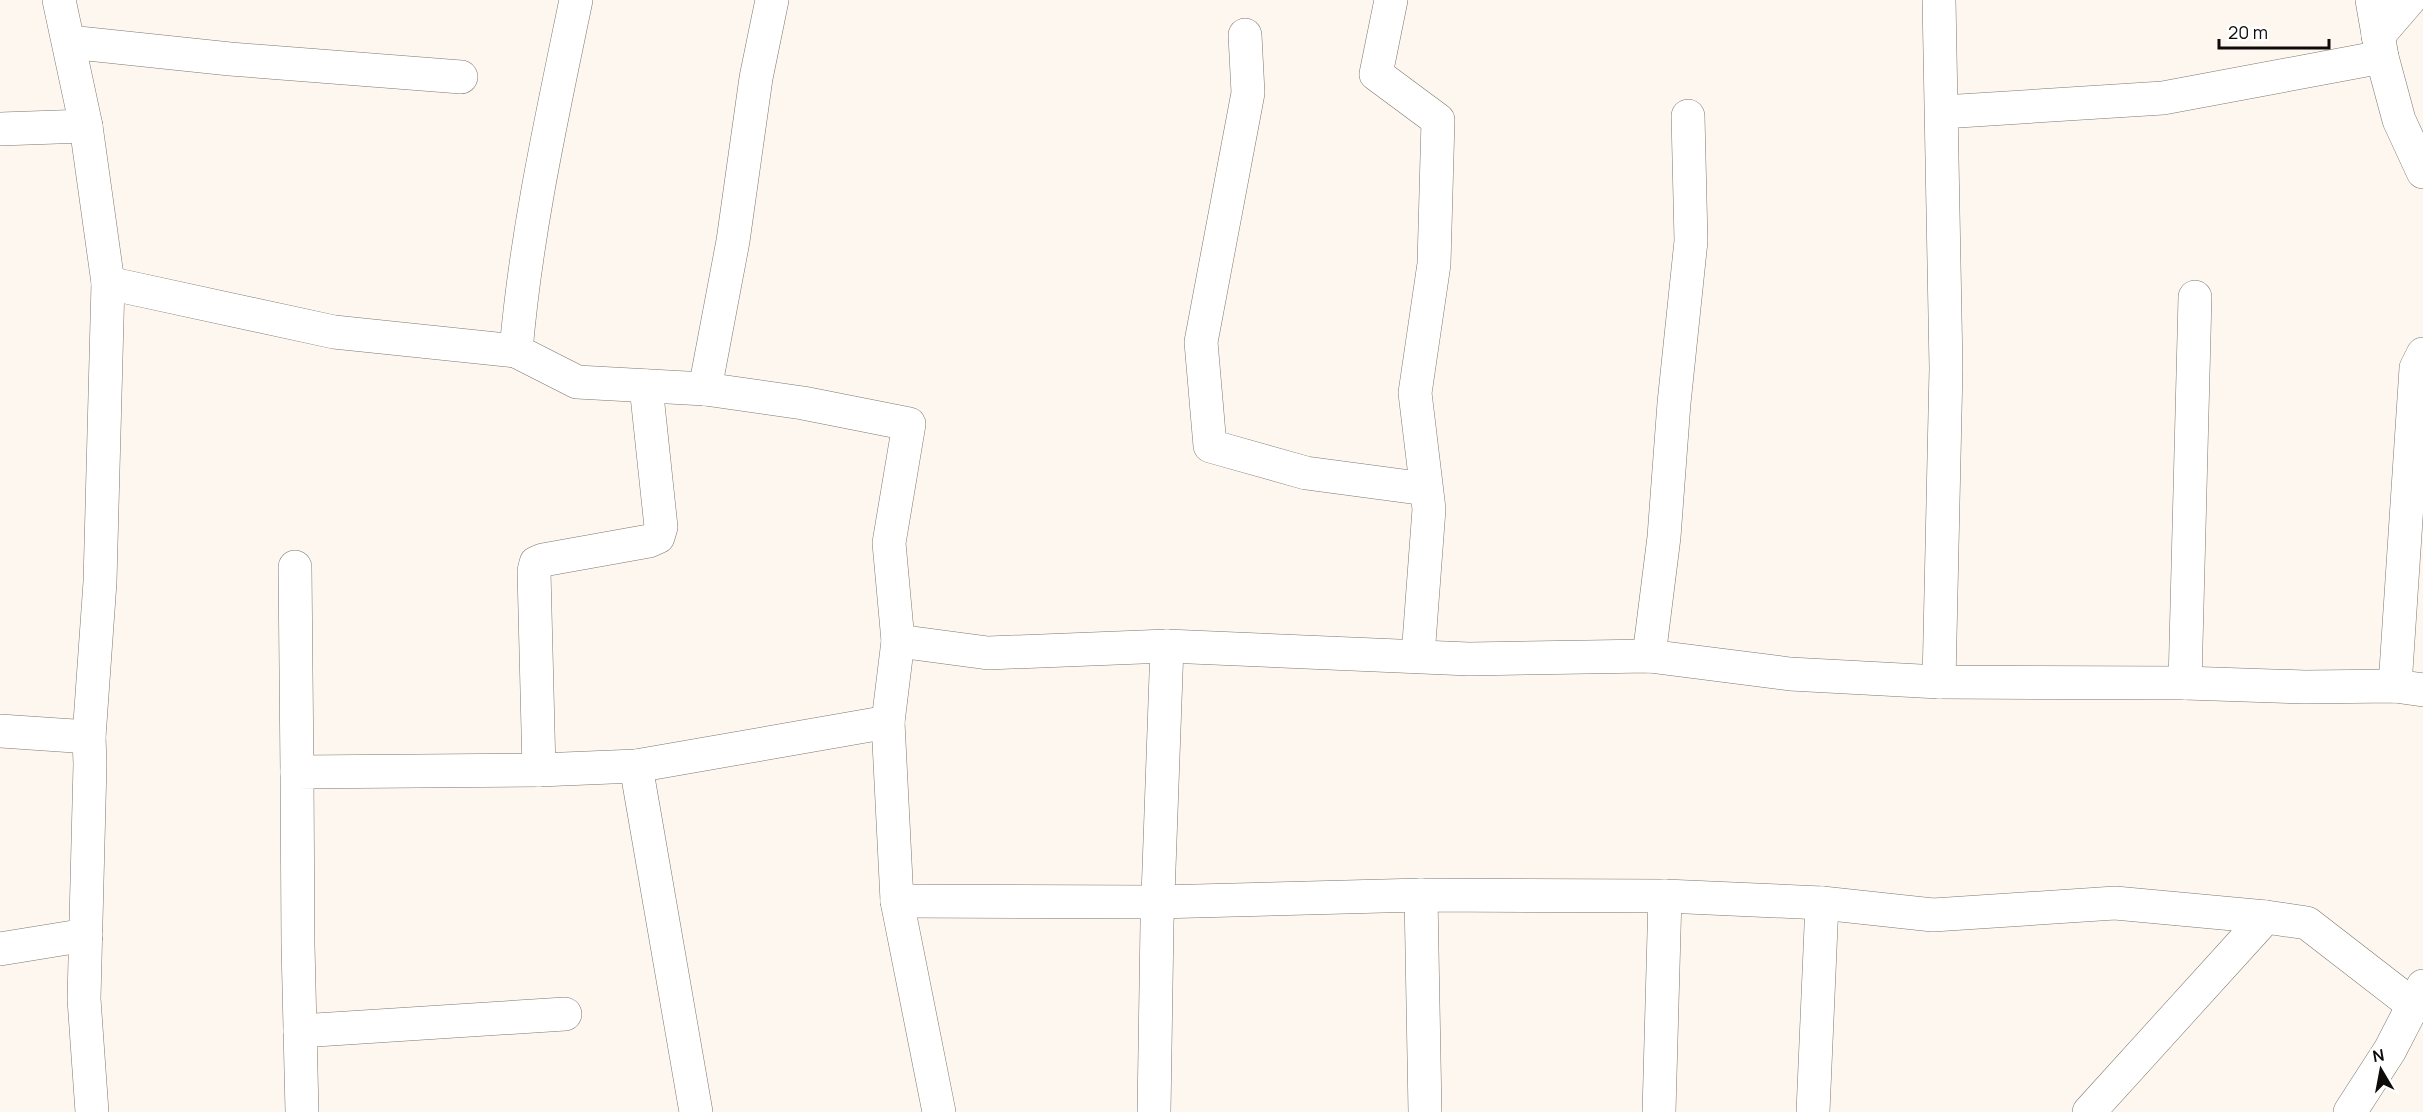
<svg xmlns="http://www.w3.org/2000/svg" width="2423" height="1112" viewBox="0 0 2423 1112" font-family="Manrope,sans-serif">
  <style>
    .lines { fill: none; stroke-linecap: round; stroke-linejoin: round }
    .minor-casing { stroke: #7d7770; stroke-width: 34 }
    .minor { stroke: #fff; stroke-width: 33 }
  </style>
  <rect width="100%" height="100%" fill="#fef7ef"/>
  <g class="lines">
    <defs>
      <g id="minor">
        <polyline points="59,0 86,126 108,283 100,582 89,737 90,764 84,999 92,1112"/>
        <path d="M576,0C552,116 526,233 516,351L577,382L705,389L803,403L909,424L889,543L898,641L988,653L1167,646L1469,659L1649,656L1790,674L1939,682L2185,683L2305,687L2395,686L2423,690"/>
        <polyline points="1391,0 1376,74 1438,120 1434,264 1415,393 1429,509 1418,656"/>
        <polyline points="2372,0 2382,57 2399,120 2423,172"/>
        <polyline points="1245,35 1248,93 1201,342 1210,446 1306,473 1426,489"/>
        <polyline points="2378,36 2409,0"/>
        <polyline points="69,42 230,59 461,77"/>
        <polyline points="1943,112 2163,98 2382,57"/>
        <polyline points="0,129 86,126"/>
        <polyline points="108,283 334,332 516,351"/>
        <polyline points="705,389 733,241 756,78 772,0"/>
        <polyline points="295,567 297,772"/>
        <polyline points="898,641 888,722 897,901 939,1112"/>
        <polyline points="1649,656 1664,537 1674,403 1691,241 1688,116"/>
        <polyline points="1939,682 1946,368 1939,0"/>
        <polyline points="2185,683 2195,297"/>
        <polyline points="2395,686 2416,368 2423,354"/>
        <polyline points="0,731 89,737"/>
        <polyline points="636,766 696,1112"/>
        <polyline points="539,770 534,571 536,563 543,560 649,541 658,537 661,527 646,386"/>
        <polyline points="1421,895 1425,1112"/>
        <polyline points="897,901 1158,902 1421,895 1665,896 1822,903 1933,915 2115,903 2266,917"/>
        <polyline points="0,949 86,935"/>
        <polyline points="300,1031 565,1014"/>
        <polyline points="302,1112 298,945 297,772 539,770 636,766 888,722"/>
        <polyline points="1154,1112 1157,924 1167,646"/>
        <polyline points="1659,1112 1665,896"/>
        <polyline points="1813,1112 1822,903"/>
        <polyline points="2089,1112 2266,917 2307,923 2413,1005"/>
        <polyline points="2350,1112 2390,1050 2423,986"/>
      </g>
    </defs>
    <use href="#minor" class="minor-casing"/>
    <use href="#minor" class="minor"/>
  </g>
  <g transform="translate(2381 1070) rotate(350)" stroke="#ffffff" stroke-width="4.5" paint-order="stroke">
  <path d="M0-4.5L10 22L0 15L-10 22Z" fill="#0e0c0a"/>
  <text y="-9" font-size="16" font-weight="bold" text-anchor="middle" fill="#0e0c0a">N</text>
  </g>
  <path d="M2219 39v9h110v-9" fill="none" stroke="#0e0c0a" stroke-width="3"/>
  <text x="2228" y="39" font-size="18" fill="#0e0c0a" stroke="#ffffff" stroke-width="4.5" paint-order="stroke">20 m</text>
</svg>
